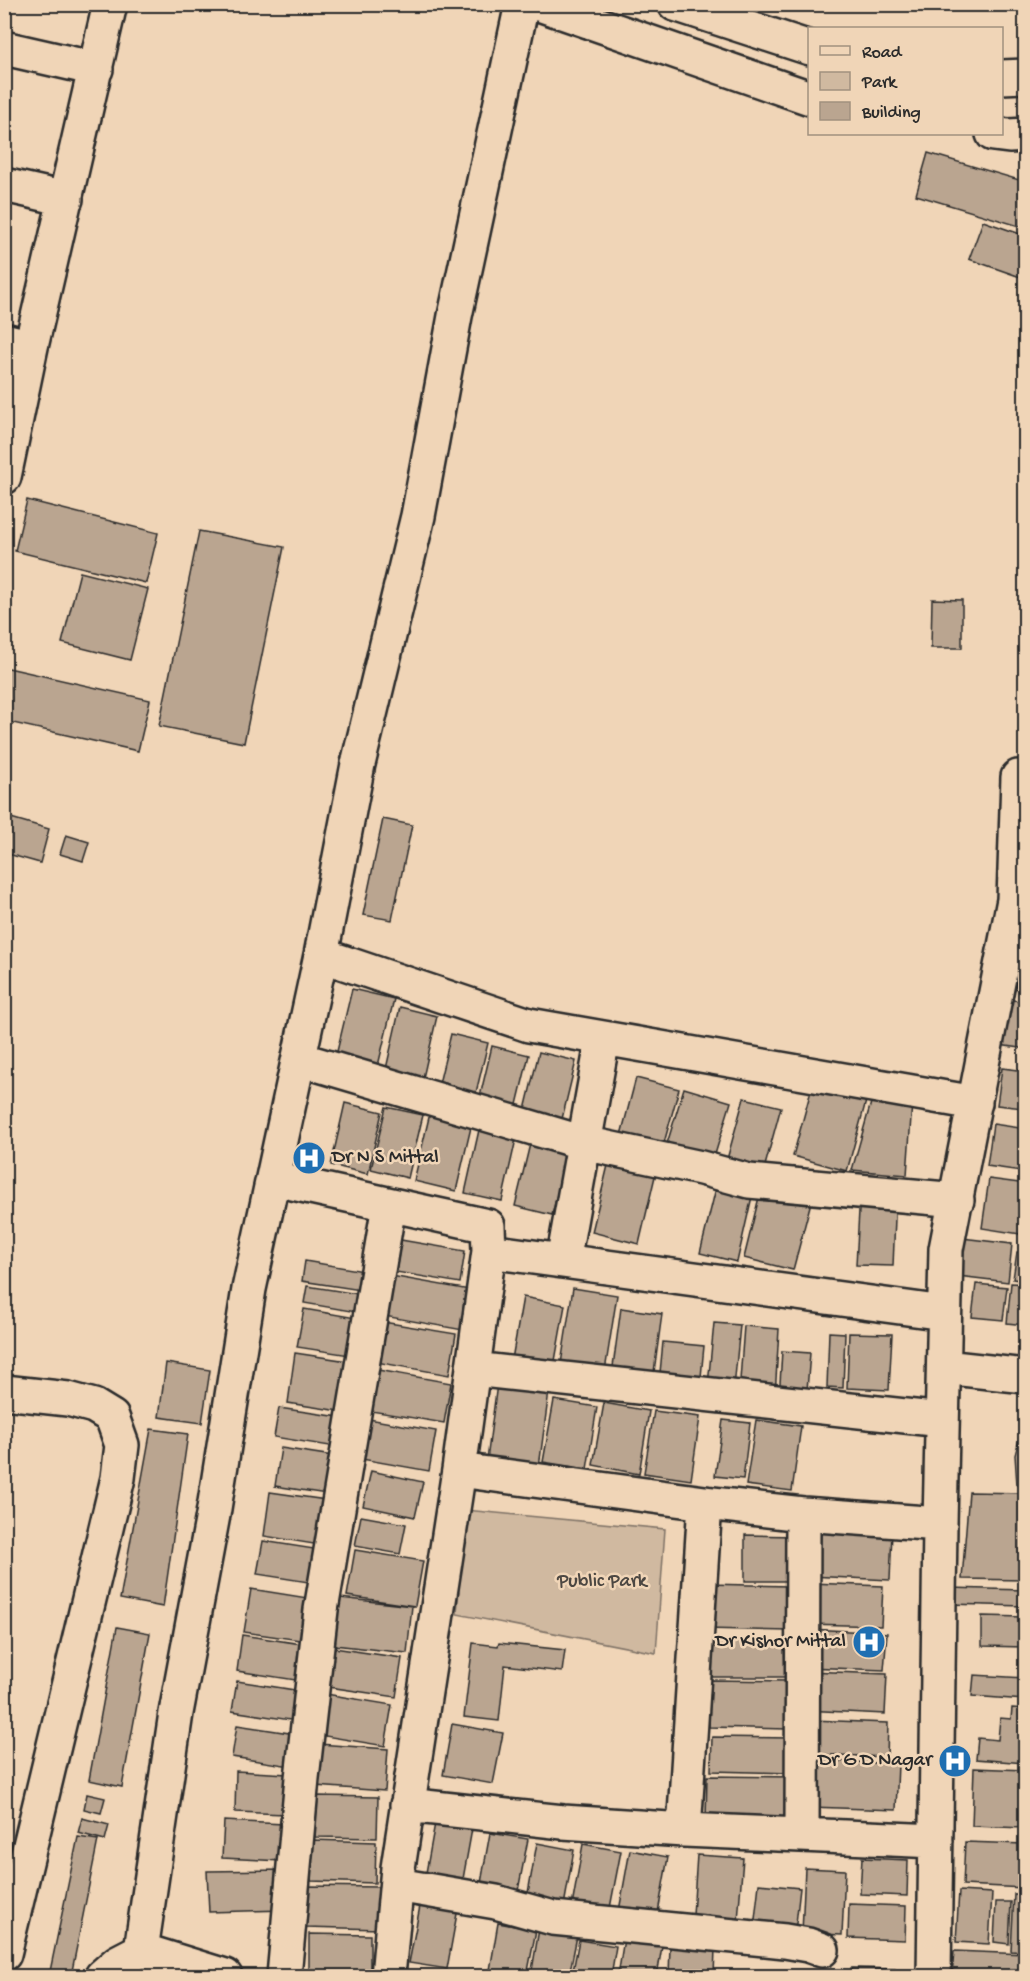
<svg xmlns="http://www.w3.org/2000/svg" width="1030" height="1981" viewBox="0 0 1030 1981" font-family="'Gochi Hand',sans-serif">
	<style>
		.green { fill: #d0b9a0; stroke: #7e7266; stroke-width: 1.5 }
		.building { fill: #baa590; stroke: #2b2b2b; stroke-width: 1.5 }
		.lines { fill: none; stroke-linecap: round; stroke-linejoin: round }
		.street-casing { stroke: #2b2b2b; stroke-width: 38 }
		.primary-casing { stroke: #2b2b2b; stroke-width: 38 }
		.street { stroke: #f0d5b7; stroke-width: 33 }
		.primary { stroke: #f0d5b7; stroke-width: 33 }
		.labels { text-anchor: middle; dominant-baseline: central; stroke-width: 5; stroke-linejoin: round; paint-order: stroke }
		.poi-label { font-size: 20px; fill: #2b2b2b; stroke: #f0d5b7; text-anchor: end }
		.park-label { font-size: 20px; fill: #4c4742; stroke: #f0d5b7 }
	</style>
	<rect width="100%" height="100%" fill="#f0d5b7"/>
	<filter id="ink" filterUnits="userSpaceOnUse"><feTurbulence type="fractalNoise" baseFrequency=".0167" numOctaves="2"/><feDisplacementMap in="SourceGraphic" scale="12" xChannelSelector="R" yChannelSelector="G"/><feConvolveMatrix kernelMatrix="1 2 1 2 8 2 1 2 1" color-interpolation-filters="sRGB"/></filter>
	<g filter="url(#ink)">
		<path class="green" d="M465,1510L665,1529L656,1653L457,1614Z"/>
		<path class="building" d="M928,153L1026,182V228L916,195Z
			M983,221L1026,236V279L969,259Z
			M27,500L158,533L146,583L15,551Z
			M199,531L284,547L244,743L159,726Z
			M80,572L148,589L130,660L62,643Z
			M932,599L962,600V648H931Z
			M4,667L150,700L138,751L4,721Z
			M4,816L49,829L40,863L4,853Z
			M383,819L412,825L392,920L363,915Z
			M66,835L89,842L83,861L60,854Z
			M1021,939L1026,940V990L1013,988Z
			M352,989L394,999L376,1074L334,1064Z
			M1006,999L1026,1002V1049L999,1045Z
			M400,1007L437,1016L423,1078L386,1069Z
			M451,1034L488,1043L473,1105L436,1096Z
			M492,1046L529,1055L514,1117L477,1109Z
			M539,1052L576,1061L561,1123L524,1114Z
			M1002,1068L1026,1071L1023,1108L997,1105Z
			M636,1078L679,1089L662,1150L620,1139Z
			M812,1087L866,1101L847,1171L793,1156Z
			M684,1088L731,1102L713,1161L666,1147Z
			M874,1092L912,1102L907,1175L852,1170Z
			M744,1098L781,1107L763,1173L726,1163Z
			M345,1103L382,1112L368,1174L331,1165Z
			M386,1107L423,1115L408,1178L371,1169Z
			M430,1113L472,1123L456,1191L414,1181Z
			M993,1124L1026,1129L1021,1171L987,1166Z
			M479,1130L516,1139L502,1201L465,1193Z
			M530,1144L567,1153L552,1215L515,1206Z
			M609,1161L656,1172L639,1244L592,1232Z
			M989,1179L1026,1184V1235L982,1228Z
			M717,1184L753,1192L737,1262L700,1253Z
			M761,1189L811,1202L793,1270L744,1258Z
			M860,1193L896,1194L893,1266L856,1265Z
			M962,1238L1012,1244L1008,1282L958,1276Z
			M401,1240L465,1251L460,1283L396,1272Z
			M1017,1252L1026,1253V1281L1013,1279Z
			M305,1261L364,1271L361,1290L302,1281Z
			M391,1276L470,1290L463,1330L384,1316Z
			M1011,1283L1026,1284V1325L1007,1323Z
			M976,1284L1007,1287L1003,1320L972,1317Z
			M307,1286L365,1295L362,1313L304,1303Z
			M573,1288L617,1295L604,1377L560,1370Z
			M523,1297L565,1305L553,1372L511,1365Z
			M621,1308L662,1314L653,1379L612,1374Z
			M304,1309L362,1319L356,1356L297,1347Z
			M383,1322L456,1334L449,1375L376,1362Z
			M714,1323L740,1325L734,1388L708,1385Z
			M744,1326L779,1329L775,1396L739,1394Z
			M829,1332L845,1333L843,1388L827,1387Z
			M849,1333L892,1334L889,1390L847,1388Z
			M663,1342L704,1346L700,1387L659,1383Z
			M782,1351L810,1353L806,1402L779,1400Z
			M295,1353L354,1362L346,1412L288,1403Z
			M166,1363L210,1370L202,1423L159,1417Z
			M378,1370L451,1383L444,1423L371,1411Z
			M497,1384L549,1391L539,1467L487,1460Z
			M554,1400L597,1407L587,1469L543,1462Z
			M604,1403L649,1411L639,1474L593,1465Z
			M279,1408L346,1418L342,1448L274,1437Z
			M654,1411L700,1417L691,1480L644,1473Z
			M1026,1413V1484L1017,1485L1015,1455Z
			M363,1418L436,1431L429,1471L356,1458Z
			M723,1420L750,1423L743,1479L715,1476Z
			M756,1420L801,1426L792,1491L746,1485Z
			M151,1429L188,1434L163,1607L120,1599Z
			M281,1448L339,1457L333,1495L275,1486Z
			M371,1471L423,1482L415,1517L363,1506Z
			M270,1492L333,1501L326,1546L264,1536Z
			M969,1492L1026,1493V1580L962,1579Z
			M361,1516L406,1524L400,1554L355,1546Z
			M812,1528L892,1532L890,1580L810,1576Z
			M745,1535L794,1536L793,1581H745Z
			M263,1541L327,1551L321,1584L257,1574Z
			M355,1550L423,1561L415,1606L347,1596Z
			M811,1583L883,1586L881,1626L809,1624Z
			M706,1584L789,1586V1631L705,1629Z
			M949,1588L1026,1590V1606L948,1604Z
			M251,1589L314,1599L307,1641L244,1632Z
			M340,1598L412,1606L407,1653L334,1645Z
			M982,1616L1026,1617V1647L982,1646Z
			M117,1627L150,1633L122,1787L89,1780Z
			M809,1629L887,1633L884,1670L806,1667Z
			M242,1635L308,1645L302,1681L237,1671Z
			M709,1641H784L785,1677H709Z
			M473,1643L498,1646L499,1643L565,1650L562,1672L505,1665L499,1721L464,1717Z
			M334,1648L402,1658L396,1697L329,1687Z
			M1026,1666V1700L972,1696L974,1675L1025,1678Z
			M806,1671L887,1674L885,1714L804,1710Z
			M710,1680L789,1681L788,1729L709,1727Z
			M237,1681L307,1692L303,1722L232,1711Z
			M326,1694L392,1705L385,1746L319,1735Z
			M1012,1708L1026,1709V1763L976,1759L978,1738L998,1740L1000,1718L1011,1719Z
			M811,1720L888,1723L887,1757L810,1754Z
			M452,1724L503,1733L493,1784L443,1775Z
			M237,1725L302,1735L297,1767L232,1757Z
			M712,1737L791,1738L790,1773L711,1771Z
			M318,1744L388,1749L385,1791L315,1786Z
			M812,1760L898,1764L896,1810L810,1807Z
			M974,1768L1026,1770V1828L972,1826Z
			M236,1771L288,1774L285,1814L235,1812Z
			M707,1776L795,1777L794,1820L706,1819Z
			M87,1794L105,1798L101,1813L84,1809Z
			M316,1796L378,1797L377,1838L315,1837Z
			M82,1818L109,1825L105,1840L78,1833Z
			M224,1821L284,1824L282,1861L222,1858Z
			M435,1823L472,1829L461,1890L424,1884Z
			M490,1833L528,1839L516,1901L479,1894Z
			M78,1837L98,1840L71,1976H49Z
			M312,1840L376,1842L375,1883L311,1881Z
			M965,1842L1026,1844V1888L963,1885Z
			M537,1843L574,1850L563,1911L526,1904Z
			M583,1844L621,1851L609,1913L572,1906Z
			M630,1850L668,1857L657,1918L619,1911Z
			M697,1855L743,1858L737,1933L692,1930Z
			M862,1858L908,1860L907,1896L860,1894Z
			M805,1868L845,1870L842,1935L802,1933Z
			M285,1870L286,1910L209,1912L207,1871Z
			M759,1884L800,1888L794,1941L753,1937Z
			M306,1886L380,1887V1929L306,1927Z
			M959,1891L992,1893L989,1944L956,1942Z
			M1014,1894H1026V1952L1011,1951Z
			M421,1901L458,1908L447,1969L409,1963Z
			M996,1902H1011L1009,1944L994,1942Z
			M849,1904L906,1906L905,1940L848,1938Z
			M498,1923L536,1930L527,1976H489Z
			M539,1929L577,1936L569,1976H531Z
			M309,1934L370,1935V1976H309Z
			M624,1939L662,1946L657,1976H618Z
			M579,1940L616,1946L611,1976H572Z
			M670,1946L715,1948L714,1976H669Z
			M954,1951L1026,1954V1976H952Z
			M851,1968L895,1969V1976H851Z
			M753,1974H776V1976H753Z"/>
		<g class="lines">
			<g class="street-casing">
				<path id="street" d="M4,48L96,69
					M4,185L66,199
					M4,340L31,347
					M4,477L31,347L110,4
					M321,955L529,1025L975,1103
					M299,1059L584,1143L701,1168L749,1181L957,1200
					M274,1179L488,1226L489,1251L459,1470L398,1868L388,1976
					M489,1251L944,1313
					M563,1261L603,1038
					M944,1367L1026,1376
					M473,1369L942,1420
					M4,1392L68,1399L94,1406L112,1417L122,1445L118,1478L4,1954
					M459,1470L705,1503L803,1514L940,1524
					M407,1805L563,1822L684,1830L936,1841
					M684,1830L705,1503
					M802,1834L803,1514
					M397,1885L496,1902L553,1918L785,1941L808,1945L822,1950
					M141,1950L176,1713L213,1515L249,1289L321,955L358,764L418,516L455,316L522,4
					M102,1976L118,1962L141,1950L225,1976
					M284,1976L302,1778L321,1610L389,1205
					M934,1976L940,1524L946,1249L1014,900L1018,777"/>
			</g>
			<g class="primary-casing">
				<path id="primary" d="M539,4L810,98
					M675,4L810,48
					M1002,77L1026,76
					M993,134L1009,136L1026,135"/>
			</g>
			<use href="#street" class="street"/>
			<use href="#primary" class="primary"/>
		</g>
	</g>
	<defs>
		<g id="hospital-disc" transform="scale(1.725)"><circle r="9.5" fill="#1f6fb2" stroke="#f0d5b7"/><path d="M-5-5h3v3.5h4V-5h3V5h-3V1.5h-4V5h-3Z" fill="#fff"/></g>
	</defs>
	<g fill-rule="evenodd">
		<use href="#hospital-disc" x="309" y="1158"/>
		<use href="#hospital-disc" x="869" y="1642"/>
		<use href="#hospital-disc" x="955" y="1761"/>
	</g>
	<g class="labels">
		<g class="poi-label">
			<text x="332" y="1158" text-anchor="start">Dr N S Mittal</text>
			<text x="846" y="1642">Dr Kishor Mittal</text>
			<text x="932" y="1761">Dr G D Nagar</text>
		</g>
		<g class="park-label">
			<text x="602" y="1582">Public Park</text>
		</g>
	</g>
	<rect width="1030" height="1981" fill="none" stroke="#f0d5b7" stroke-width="24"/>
	<rect x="12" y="12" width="1006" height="1957" fill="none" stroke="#2b2b2b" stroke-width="2" filter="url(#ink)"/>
	<rect x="808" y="27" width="195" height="108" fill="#f0d5b7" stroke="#a1917f" stroke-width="1.5"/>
	<rect x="820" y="46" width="30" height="9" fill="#f0d5b7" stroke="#a1917f" stroke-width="1.5"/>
	<text x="862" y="57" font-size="18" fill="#2b2b2b">Road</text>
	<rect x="820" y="72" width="30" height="18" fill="#d0b9a0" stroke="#a1917f" stroke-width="1.5"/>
	<text x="862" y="87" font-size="18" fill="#2b2b2b">Park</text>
	<rect x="820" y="102" width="30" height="18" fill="#baa590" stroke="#a1917f" stroke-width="1.5"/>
	<text x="862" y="117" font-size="18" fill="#2b2b2b">Building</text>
</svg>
